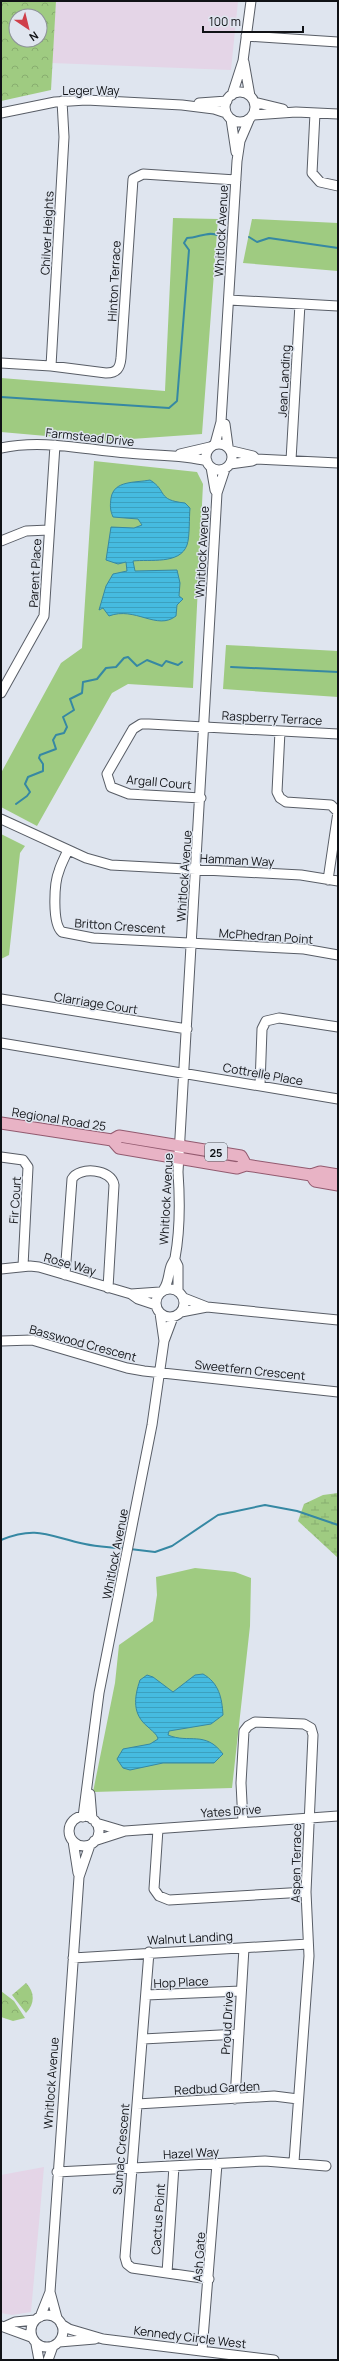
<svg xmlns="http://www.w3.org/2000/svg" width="339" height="2361" viewBox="0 0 339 2361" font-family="Manrope,sans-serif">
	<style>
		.education { fill: #e4d5e7 }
		.grass { fill: #9fcb81 }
		.wetland { fill: url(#wetland-marsh) }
		.park { fill: url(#park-crowns); fill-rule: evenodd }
		.water { fill: url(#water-rules); stroke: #3688a3 }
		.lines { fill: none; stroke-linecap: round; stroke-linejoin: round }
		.stream { stroke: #3688a3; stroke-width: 2 }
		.minor-casing { stroke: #585d66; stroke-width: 11 }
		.major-casing { stroke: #925a6f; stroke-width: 13 }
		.minor { stroke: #fff; stroke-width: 9 }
		.major { stroke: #e8b3c5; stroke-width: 11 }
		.labels { text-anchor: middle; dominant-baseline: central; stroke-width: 3; stroke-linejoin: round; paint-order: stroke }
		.shield { fill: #dfe5ef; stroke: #4e5157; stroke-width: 1 }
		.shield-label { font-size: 11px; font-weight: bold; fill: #101216 }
		.street-label { font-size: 12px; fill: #101216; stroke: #dfe5ef }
	</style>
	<defs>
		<pattern id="wetland-marsh" width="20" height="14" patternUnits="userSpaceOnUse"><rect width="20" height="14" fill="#9fcb81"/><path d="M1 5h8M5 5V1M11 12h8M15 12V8" fill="none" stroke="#88ad6f"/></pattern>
		<pattern id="park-crowns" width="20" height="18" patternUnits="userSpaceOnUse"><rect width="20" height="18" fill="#9fcb81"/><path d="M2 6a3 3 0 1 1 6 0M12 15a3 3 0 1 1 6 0" fill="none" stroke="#88ad6f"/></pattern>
		<pattern id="water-rules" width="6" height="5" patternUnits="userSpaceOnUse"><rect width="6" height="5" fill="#46bbe0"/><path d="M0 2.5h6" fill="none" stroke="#3ca0bf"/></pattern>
	</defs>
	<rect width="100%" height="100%" fill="#dfe5ef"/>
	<path class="education" d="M56,1H238L231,70L52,63Z
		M44,2167L31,2312L12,2315L1,2313V2175Z"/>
	<path class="grass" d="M173,218L218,219L202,434L103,441L1,432V378L165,391Z
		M252,219L338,223V271L243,263Z
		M94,461L197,472L203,484L193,688L128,684L112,693L37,826L1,807V773L61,663L82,648Z
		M226,645L338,651V697L223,689Z
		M1,834L25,846L20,853L9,955L1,959Z
		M195,1568L235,1572L251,1578L250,1626L232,1788L93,1792L115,1683L119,1645L153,1621L157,1595L156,1577Z"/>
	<path class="wetland" d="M338,1493V1558L298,1521L304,1504L323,1495Z"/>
	<path class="park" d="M1,1H56L51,90L1,101ZM16,16H40V40H16Z
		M26,1983C35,1992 35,2004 26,2013L12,1995Z
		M1,1991L14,2001L25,2018L13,2021L1,2017Z"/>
	<path class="water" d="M150,480C168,491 156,500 185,503L190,508C189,517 190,537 187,545C180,565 149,559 133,561L135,571L177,570L180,583L179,596L183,599L177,605L176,616C157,631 135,606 109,616L103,608L99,610L106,586L113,574L127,571L126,562L118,564L106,560L111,527L134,528L142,525L138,519L113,517C110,510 110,506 111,498C114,480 135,483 150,480Z
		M203,1674C219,1683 222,1698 223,1715L211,1724L169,1731L168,1735C189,1744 205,1730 223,1754L214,1763H163L130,1770L123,1768L117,1759L123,1749L150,1744L158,1739C157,1734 152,1731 148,1727C132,1714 134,1698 140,1680L147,1675L153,1677L173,1692L195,1675Z"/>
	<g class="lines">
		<path class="stream" d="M249,237L257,242L269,238L338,248
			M1,397L169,408L177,401L189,250L184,243L187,238C198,238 207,231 217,235
			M231,667L338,672
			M16,804L27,796L30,792L25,784L28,777L43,771V764L39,758L40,755L56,749L53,740L56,735L64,733L67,727L63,717L74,710L70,699L82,693L83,682L97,679L106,668L116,667L124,658L128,657L137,666L147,660L162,666L166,661L178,665L182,662
			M1,1540C38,1525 50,1537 85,1544C98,1547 112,1547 125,1549
			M130,1549L155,1552L172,1546L218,1515L265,1505L297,1511L338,1525"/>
		<g class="minor-casing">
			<path id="minor" d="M246,36L338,42
				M244,62L250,96
				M225 107a15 15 0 1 1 30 0a15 15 0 1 1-30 0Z
				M232,95L243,61L251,1
				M254,102L283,109
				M199,103L227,101
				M1,113L55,102L86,100L182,105L214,109L226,113
				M315,113L312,173L320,182L338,186
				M253,115L296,112L338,114
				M231,119L236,152
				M229,300L338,306
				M1,363L51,366L106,373C117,373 120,368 121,358L133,179L143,174L236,180
				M51,366L64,137L62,101
				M221,422L225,424L228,446
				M206 457a13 13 0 1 1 26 0a13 13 0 1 1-26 0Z
				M215,444L221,422L237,161L240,141L249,120
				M1,448C44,439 85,450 128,453C155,456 181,454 207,461
				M232,451L253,456L256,459L338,463
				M180,454L210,447
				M291,460L300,304
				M230,464L252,461L256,459
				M211,467L215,490L217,493
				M1,541L26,531L49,530
				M1,693L44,616L55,445
				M280,731L277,792L280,798L286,802L331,805L338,812L328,880
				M201,798L129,794L111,787L107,774L133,729L141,724H149L338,734
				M1,819L86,858L111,865L301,875L338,881
				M68,850C65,857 61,864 59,871C54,883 52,924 62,932L93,938L304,949L338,955
				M1,999L187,1029
				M1,1043L338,1099
				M260,1085L262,1029L266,1021L279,1018L338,1027
				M1,1157L23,1160L28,1167L23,1266
				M175,1260L178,1266V1290
				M1,1269L30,1266L39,1267L131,1294L138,1299L156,1305
				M65,1275L72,1179C79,1166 112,1169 114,1185L108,1288
				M156 1303a14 14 0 1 1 28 0a14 14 0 1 1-28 0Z
				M164,1289C169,1281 168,1275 171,1266C172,1263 174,1261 175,1258C180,1231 180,1200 178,1172L217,493L225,469
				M131,1294L160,1292
				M184,1298L207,1307
				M181,1312L207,1307L338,1320
				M1,1341L32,1340L127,1368L144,1371L338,1392
				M164,1341L173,1317
				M90,1794L92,1819
				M69 1831a15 15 0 1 1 30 0a15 15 0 1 1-30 0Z
				M83,1817L99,1693L152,1425L164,1341L160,1313
				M243,1822L241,1783L244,1731L248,1726L255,1722L304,1724L311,1728L313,1735L306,1892L309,1956L294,2162
				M96,1823L123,1831
				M158,1829L154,1889L159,1896L169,1900L306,1892
				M73,1841L78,1873
				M94,1841L125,1831L338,1816
				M149,1952L125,2257L127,2264L132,2268L209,2279
				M73,1958L308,1944
				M146,1995L241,1991
				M143,2039L239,2034
				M235,2099L244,1948
				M137,2104L274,2096L298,2099
				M57,2172L265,2161L326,2166
				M167,2273L174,2166
				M50,2292L57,2318
				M31 2331a16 16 0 1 1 32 0a16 16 0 1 1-32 0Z
				M40,2317L50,2292L79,1877L90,1845
				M61,2324L69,2329L103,2339L274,2360
				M1,2326L31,2337
				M6,2326L15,2322L35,2320
				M59,2342L95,2339
				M36,2344L39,2360
				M202,2351L217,2164
				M48,2360L53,2346"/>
		</g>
		<g class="major-casing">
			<path id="major" d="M1,1123L112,1140L119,1136L241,1156L246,1165
				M112,1140L119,1148L237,1168L246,1165L311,1175L320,1172L338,1175
				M311,1175L315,1181L338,1185"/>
		</g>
		<use href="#minor" class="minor"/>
		<use href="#major" class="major"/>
	</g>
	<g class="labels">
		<rect class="shield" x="205" y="1143" width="22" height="18" rx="3"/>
		<g class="shield-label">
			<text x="216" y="1152">25</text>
		</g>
		<g class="street-label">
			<text x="91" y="90">Leger Way</text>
			<text transform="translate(221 231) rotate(-87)">Whitlock Avenue</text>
			<text transform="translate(47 233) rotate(-87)">Chilver Heights</text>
			<text transform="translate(114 281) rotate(-87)">Hinton Terrace</text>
			<text transform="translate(284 381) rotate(-87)">Jean Landing</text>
			<text transform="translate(90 437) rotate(6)">Farmstead Drive</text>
			<text transform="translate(202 552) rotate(-87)">Whitlock Avenue</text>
			<text transform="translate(35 573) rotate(-87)">Parent Place</text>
			<text transform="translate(272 718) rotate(3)">Raspberry Terrace</text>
			<text transform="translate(159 782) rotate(5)">Argall Court</text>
			<text transform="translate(237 860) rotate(3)">Hamman Way</text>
			<text transform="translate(184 876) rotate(-86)">Whitlock Avenue</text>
			<text transform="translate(120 926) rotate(4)">Britton Crescent</text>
			<text transform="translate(266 936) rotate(4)">McPhedran Point</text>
			<text transform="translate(96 1003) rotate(9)">Clarriage Court</text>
			<text transform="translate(263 1074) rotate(10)">Cottrelle Place</text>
			<text transform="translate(59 1119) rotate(9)">Regional Road 25</text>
			<text transform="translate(166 1199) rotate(-87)">Whitlock Avenue</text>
			<text transform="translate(15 1200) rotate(-86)">Fir Court</text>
			<text transform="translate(70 1264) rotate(16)">Rose Way</text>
			<text transform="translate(83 1343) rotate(15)">Basswood Crescent</text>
			<text transform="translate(250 1370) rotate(6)">Sweetfern Crescent</text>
			<text transform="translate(115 1554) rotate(-79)">Whitlock Avenue</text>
			<text transform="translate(231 1811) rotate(-4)">Yates Drive</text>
			<text transform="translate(296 1863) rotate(-89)">Aspen Terrace</text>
			<text transform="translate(190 1938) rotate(-3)">Walnut Landing</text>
			<text transform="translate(181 1982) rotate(-3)">Hop Place</text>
			<text transform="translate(227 2023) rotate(-87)">Proud Drive</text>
			<text transform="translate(51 2083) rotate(-86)">Whitlock Avenue</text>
			<text transform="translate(217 2088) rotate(-3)">Redbud Garden</text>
			<text transform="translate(121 2149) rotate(-85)">Sumac Crescent</text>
			<text transform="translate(191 2153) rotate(-3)">Hazel Way</text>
			<text transform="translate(158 2219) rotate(-86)">Cactus Point</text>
			<text transform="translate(199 2257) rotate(-86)">Ash Gate</text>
			<text transform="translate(190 2337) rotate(7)">Kennedy Circle West</text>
		</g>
	</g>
	<rect width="339" height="2361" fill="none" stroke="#101216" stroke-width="4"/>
	<g transform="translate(28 28) rotate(145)"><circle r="19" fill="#dfe5ef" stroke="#8c9198"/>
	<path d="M0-3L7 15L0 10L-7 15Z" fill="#cf3f4a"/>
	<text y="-6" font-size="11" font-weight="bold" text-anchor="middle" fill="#101216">N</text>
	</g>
	<path d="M203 26v6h100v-6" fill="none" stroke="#101216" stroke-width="2"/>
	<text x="209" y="26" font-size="12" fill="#101216" stroke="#dfe5ef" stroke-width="3" paint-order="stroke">100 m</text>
</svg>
